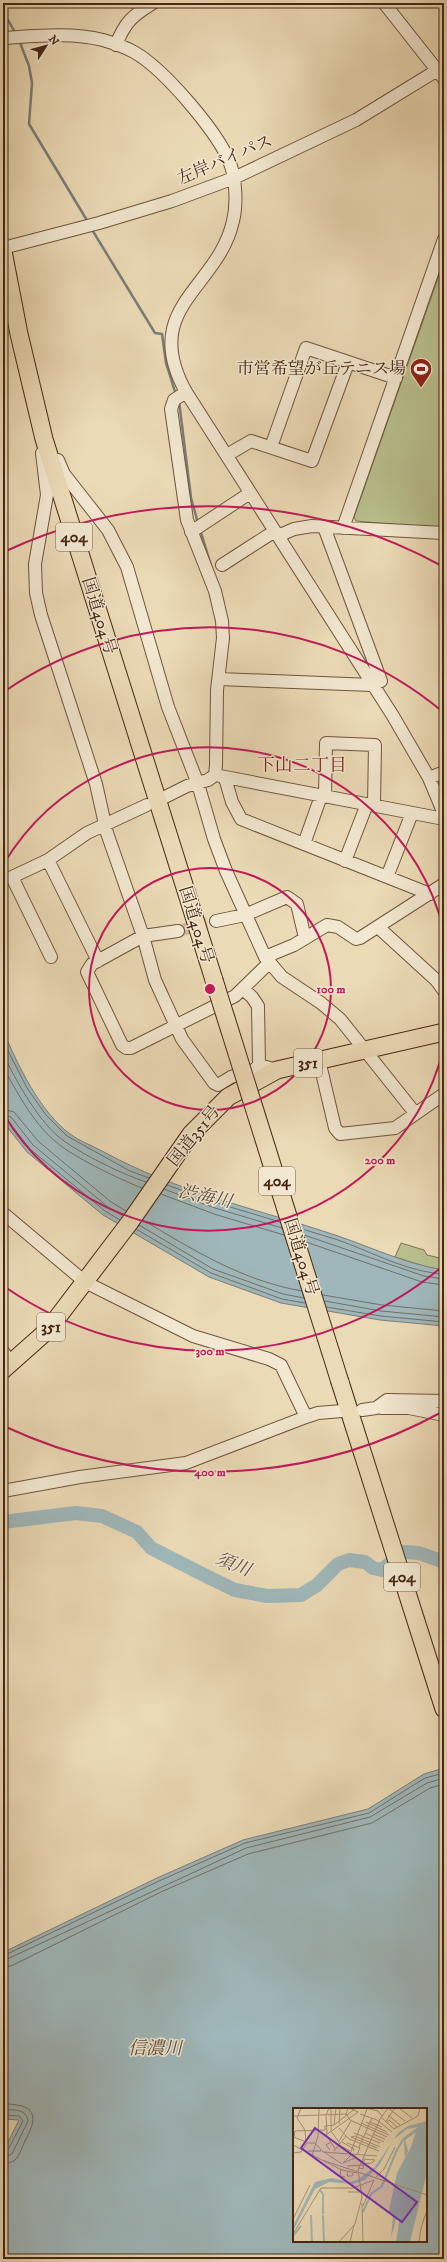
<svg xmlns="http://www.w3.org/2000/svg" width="447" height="2262" viewBox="0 0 447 2262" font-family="'IM FELL DW Pica','Noto Serif JP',serif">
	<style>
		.green { fill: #b8bf8d; stroke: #7f7350 }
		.water { fill: #9fb7ba; stroke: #7b7d78; fill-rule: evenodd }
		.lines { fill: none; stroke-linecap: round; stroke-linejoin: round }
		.shore { stroke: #726f67; stroke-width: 1 }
		.stream { stroke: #7b7d78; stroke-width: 2.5 }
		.river { stroke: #9fb7ba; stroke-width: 14 }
		.minor-tunnel { stroke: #cab696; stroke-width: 12; stroke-dasharray: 12 6; stroke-linecap: butt }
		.minor-casing { stroke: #6f543c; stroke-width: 14 }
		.highway-casing { stroke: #462714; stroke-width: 19 }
		.minor { stroke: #f2e7d0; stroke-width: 12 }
		.highway { stroke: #ebdab6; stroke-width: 17 }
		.highway-bridge-casing { stroke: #462714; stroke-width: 19; stroke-linecap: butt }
		.highway-bridge { stroke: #ebdab6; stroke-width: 17 }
		.ring { fill: none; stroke: #c2185b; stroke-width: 2 }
		.labels { text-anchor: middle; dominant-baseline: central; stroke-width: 3; stroke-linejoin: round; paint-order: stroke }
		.shield { fill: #f2e7d0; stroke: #7a614c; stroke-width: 1 }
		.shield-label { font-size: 16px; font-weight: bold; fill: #462714 }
		.street-label { font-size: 17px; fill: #462714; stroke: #f2e7d0 }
		.poi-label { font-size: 17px; fill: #462714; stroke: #f2e7d0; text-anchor: end }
		.neighbourhood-label { font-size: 18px; fill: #7a1f14; stroke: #f2e7d0 }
		.water-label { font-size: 18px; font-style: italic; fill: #5c4b3e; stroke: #f2e7d0 }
		.inset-river { fill: none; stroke: #9fb7ba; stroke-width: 2 }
		.inset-road { fill: none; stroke: #a99275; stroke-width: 1 }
		.view { fill: #7b2cbf; fill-opacity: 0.15; stroke: #7b2cbf; stroke-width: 2 }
		.inset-edge { fill: none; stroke: #462714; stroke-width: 2 }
		.centre { fill: #c2185b; stroke: #f2e7d0; stroke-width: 2 }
		.ring-label { font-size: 12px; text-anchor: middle; font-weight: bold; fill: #c2185b; stroke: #f2e7d0; stroke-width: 3; stroke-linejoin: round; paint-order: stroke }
	</style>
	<rect width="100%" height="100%" fill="#ebdab6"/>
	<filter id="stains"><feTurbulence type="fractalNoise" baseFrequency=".005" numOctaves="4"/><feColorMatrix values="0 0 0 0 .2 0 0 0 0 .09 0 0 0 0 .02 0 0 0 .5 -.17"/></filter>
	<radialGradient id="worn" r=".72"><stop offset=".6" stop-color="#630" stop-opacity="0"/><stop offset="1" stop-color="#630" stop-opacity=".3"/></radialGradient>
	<path class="green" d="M444,261V529L356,521L354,517Z
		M401,1243L424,1250L427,1255L444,1259V1270L427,1267L395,1257Z"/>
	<path class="water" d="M3,1030C17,1064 40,1112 70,1134C79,1141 91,1145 102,1151C176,1192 258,1209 338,1236C373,1248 406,1264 444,1270V1326L380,1320L281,1303L209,1277L103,1215L27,1152L3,1122Z
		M444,1768V2259H3V2152L19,2120L3,2119L4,1952L157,1878L243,1840L368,1809L424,1774ZM294,2109H426V2241H294Z"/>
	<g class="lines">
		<path class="shore" d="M3,1041L27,1088L46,1115L67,1136L130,1171L149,1178
			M3,1054C17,1082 38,1122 64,1141C85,1156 122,1174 146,1182
			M3,1067C18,1094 35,1127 61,1146C80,1160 119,1179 142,1188
			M3,1109L14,1112L38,1141L111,1202L126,1211
			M3,1115L11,1117L33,1145L108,1207L123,1216
			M3,1120L8,1121L30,1149L105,1211L120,1220
			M167,1185L217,1203L280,1222
			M164,1189L215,1208L282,1228
			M161,1194L214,1214L284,1235
			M143,1220C193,1250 243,1281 302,1291
			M139,1225L213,1269L283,1294L304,1298
			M136,1229L211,1273L282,1299L305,1303
			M302,1229C314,1233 326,1236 338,1240C372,1252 407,1272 444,1274
			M304,1235L424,1276L444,1279
			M306,1242L422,1282L444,1285
			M323,1295L382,1305L444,1311
			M325,1301L381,1311L444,1317
			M326,1307L381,1316L444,1322
			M3,1956L159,1881L245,1843L369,1813L425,1778L444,1773
			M3,1961L246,1848L370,1817L427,1783L444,1778
			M3,1967L11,1966L163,1891L248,1854L372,1823L430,1788L444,1784
			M3,2104C34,2104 40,2114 25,2141C22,2147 20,2155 15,2160C11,2163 7,2163 3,2164
			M3,2110C13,2110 26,2108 28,2121L12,2154L3,2158
			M3,2115L19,2116L23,2121L8,2150L3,2153"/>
		<path class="stream" d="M3,17L8,20L16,34
			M19,40L29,66L32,83L29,124L88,222
			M91,228L155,333L162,334L166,363L176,395
			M179,401L191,498L198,523
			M200,529L212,569"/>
		<path class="river" d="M3,1522L76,1513L102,1516L137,1532L151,1548L208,1577L235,1590L267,1596L301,1595L317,1585L338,1564L349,1560L365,1562L373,1568L382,1570L404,1552L419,1553L444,1562"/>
		<path class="minor-tunnel" d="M178,931L216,921"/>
		<g class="minor-casing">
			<path id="minor" d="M384,3L444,79
				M3,38C35,36 71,32 103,40C113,43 125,47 134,52C164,69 220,134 231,166C236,182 237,205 233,221C218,289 139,307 186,392L393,716L429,778L444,814
				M116,45C125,22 132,16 153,3
				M3,248L99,223L172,201L234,178L356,120L444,66
				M271,447L306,348L396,378
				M42,453L47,495L35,564L36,593L41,615L96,784L107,833L143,936L155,980L182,1039L214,1083L218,1085L231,1077L254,1070L259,1065L277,1070
				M227,455L251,441L312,461L348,363
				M58,460L64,474L108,530L127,567L168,707L198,784L214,839L226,871L265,957L282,977L321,1003L340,1019L415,1113
				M343,528L444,239
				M191,532L250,493
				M278,536L294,529L312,526L444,533
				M222,565L275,531
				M219,679L372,685L381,681L324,527
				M220,776L444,819
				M225,778L232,802L241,819L430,894
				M429,778L444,772
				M165,797L187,786L208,780L215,775L216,765L217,690L223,638L222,621L215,591L187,520L171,409L174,400L186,392
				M325,797L326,743L375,745L374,805
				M304,844L321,796
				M48,860L98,961
				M345,861L367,804
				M387,877L412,813
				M216,921L245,915L287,897L297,904L305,938
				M378,927L436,980L444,991
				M178,931L143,936L92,964L87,972L122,1045L126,1048H131L235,996L270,962
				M51,957L12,877L48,860L87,833L147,805
				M265,957L294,945L327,925L338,927L356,939L360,938L444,884
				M243,989L252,997L258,1006L259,1065
				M319,1060L335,1128L340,1134L395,1128L444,1094
				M3,1213L85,1282L193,1336L269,1359L281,1365L306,1417
				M3,1352L12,1363
				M381,1408H409L444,1415
				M362,1410L376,1408L387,1400L444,1401
				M3,1491L80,1477L186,1463L306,1417L318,1413L342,1411"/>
		</g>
		<g class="highway-casing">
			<path id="highway" d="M3,251L19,334L44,439L214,980
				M3,1370L48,1330L130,1222L191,1134L228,1097L277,1070L444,1032
				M340,1382L444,1709"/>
		</g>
		<use href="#minor" class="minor"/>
		<use href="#highway" class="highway"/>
		<g class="highway-bridge-casing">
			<path id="highway-bridge" d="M214,980L340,1382"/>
		</g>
		<use href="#highway-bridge" class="highway-bridge"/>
	</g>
	<g class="ring">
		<circle cx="210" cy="989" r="121"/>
		<path d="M444 1047A241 241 0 0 1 3 1113M3 865A241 241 0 0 1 444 931"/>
		<path d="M443 1266A362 362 0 0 1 5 1287M5 691A362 362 0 0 1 443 712"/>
		<path d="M440 1413A483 483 0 0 1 6 1427M6 551A483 483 0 0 1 440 565"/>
	</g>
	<defs>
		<g id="stadium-pin" transform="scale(1.15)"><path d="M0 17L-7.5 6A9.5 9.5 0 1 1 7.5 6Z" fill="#8f2418" stroke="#f2e7d0"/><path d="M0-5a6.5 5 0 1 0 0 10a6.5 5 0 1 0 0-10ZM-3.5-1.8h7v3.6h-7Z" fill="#fff"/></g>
	</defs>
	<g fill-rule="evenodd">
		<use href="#stadium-pin" x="421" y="369"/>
	</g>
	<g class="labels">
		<g class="shield">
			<rect x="56" y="523" width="36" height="28" rx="3"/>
			<rect x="294" y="1049" width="28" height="28" rx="3"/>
			<rect x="259" y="1167" width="36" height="28" rx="3"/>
			<rect x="37" y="1313" width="28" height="28" rx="3"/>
			<rect x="384" y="1563" width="36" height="28" rx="3"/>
		</g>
		<g class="shield-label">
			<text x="74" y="537">404</text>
			<text x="308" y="1063">351</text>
			<text x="277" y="1181">404</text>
			<text x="51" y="1327">351</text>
			<text x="402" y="1577">404</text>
		</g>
		<g class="street-label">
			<text transform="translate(225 160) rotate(-23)">左岸バイパス</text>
			<text transform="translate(99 616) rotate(73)">国道404号</text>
			<text transform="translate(196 925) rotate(73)">国道404号</text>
			<text transform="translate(194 1136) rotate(-51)">国道351号</text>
			<text transform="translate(301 1257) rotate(73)">国道404号</text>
		</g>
		<g class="poi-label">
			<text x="406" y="369">市営希望が丘テニス場</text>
		</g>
		<g class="neighbourhood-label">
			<text x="302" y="766">下山二丁目</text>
		</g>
		<g class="water-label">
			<text transform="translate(205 1197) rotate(12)">渋海川</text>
			<text transform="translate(233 1565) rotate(21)">須川</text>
			<text x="155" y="2049">信濃川</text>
		</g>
	</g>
	<g transform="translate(293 2108)">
		<rect width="134" height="134" fill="#ebdab6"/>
		<path d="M134,13V64L117,134H103L106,114L104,108L98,130L100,109L96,103L104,65L118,39L123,24L112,32L115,43L112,50L111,32L104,44L101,45L110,30L125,19L114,21L100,32L87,56L72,72L60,76L36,74L22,81L0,123V118L22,74L39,70L57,74L64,72L82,59L105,25L115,18Z" fill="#9fb7ba"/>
		<path class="inset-river" d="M15,43H28M27,82L30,86V106M70,104L78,86L89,78L103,44M18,107L19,134M30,107L31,134M0,128L8,118"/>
		<path class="inset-road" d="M8,0L4,10L12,22L13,34M38,0V23L47,36M55,0L53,6L57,12L94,29M73,0L85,3L89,8M95,0L112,13M106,0L119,10M67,6L84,12L99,24M95,7L107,17M0,8L53,6M88,9L101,21L125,8L127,0M93,13L102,0M73,14L94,24M77,14L89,19M94,14L96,12L104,19M68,15L96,27M46,16L47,0M41,17L43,0M46,20L56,31L86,43M61,25L87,35M72,25L91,34M34,26L33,7L36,0M80,26L92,31M62,28L58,29L84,40M62,28L87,39M46,33L58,13M13,34L1,29L2,23L32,22V18L41,17L63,0M49,34L61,41L60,43M54,35L67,40L64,47M0,37L29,52L134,87M46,37L57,43M66,39L79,10M37,42L33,37L38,34M43,42L33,27L65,4L56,0M41,43L53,28M31,44L49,56M0,45L8,44L14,35H22L30,44L84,48M57,46L74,1M19,48L25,28L26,0M70,51L82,52M31,53L49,62L64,65M50,55L62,50M50,55L59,46M71,56L79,55L82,52M54,58L71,57M66,60L70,61L71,52M48,61L47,68L52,69M55,64L54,68H59L60,65M83,69L91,61L102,39M55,84H69M69,95L70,134M70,98L81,72M0,111L17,77M0,126L28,80H60L81,72M46,134L62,116L69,89L65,62L87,11L95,0M57,134L61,117M126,134L128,120L134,102"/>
		<path class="view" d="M22,20L124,94L109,114L8,40Z"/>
		<rect width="134" height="134" class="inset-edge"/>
	</g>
	<circle cx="210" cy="989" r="6" class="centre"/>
	<g class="ring-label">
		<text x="331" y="993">100 m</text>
		<text x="380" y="1164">200 m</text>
		<text x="210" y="1355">300 m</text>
		<text x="210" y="1476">400 m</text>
	</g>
	<rect width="447" height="2262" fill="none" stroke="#ebdab6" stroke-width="16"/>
	<rect x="4" y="4" width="439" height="2254" fill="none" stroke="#462714" stroke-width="2"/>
	<rect x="8" y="8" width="431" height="2246" fill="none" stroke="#462714"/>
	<g transform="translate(46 46) rotate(54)" stroke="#f2e7d0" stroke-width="3" paint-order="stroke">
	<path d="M0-3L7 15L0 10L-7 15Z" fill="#462714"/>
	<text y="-6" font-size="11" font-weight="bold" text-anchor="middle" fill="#462714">N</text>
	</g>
	<rect width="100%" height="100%" filter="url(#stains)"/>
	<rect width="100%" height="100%" fill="url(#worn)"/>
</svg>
